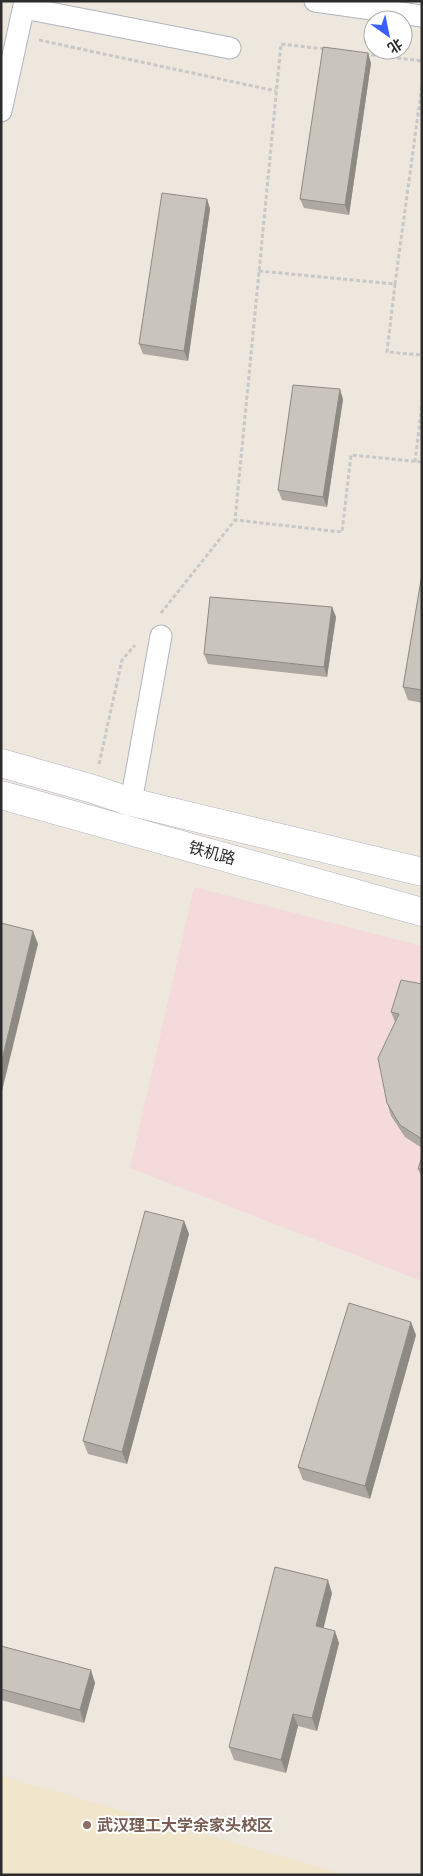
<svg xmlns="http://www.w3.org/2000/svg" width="423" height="1876" viewBox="0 0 423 1876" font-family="'Space Grotesk','Noto Sans SC',sans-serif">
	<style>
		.education { fill: #f1e5cc }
		.medical { fill: #f5dadc }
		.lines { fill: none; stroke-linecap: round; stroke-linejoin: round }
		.minor-casing { stroke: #b1b4c0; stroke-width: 23 }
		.secondary-casing { stroke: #b1b4c0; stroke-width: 29 }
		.path { stroke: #c8c8c8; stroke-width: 3; stroke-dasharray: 4 2.5; stroke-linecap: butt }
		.minor { stroke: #fff; stroke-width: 21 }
		.secondary { stroke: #fff; stroke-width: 28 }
		.wall { fill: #ada9a2 }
		.shaded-wall { fill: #8d8a84 }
		.building { fill: #c9c5bc; stroke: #8d8a84 }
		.education-dot { fill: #8d6e63; stroke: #fff; stroke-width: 2 }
		.labels { text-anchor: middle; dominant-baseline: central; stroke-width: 4; stroke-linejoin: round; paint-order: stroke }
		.street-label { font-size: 16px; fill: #2c2c2c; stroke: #fff }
		.education-label { font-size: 16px; font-weight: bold; fill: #785e54; stroke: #fff; text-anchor: start }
	</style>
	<rect width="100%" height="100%" fill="#eee7dd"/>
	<path class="education" d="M1,1776L346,1875H1Z"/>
	<path class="medical" d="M194,887L422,946V1281L130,1168Z"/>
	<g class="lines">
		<g class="minor-casing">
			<path id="minor" d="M315,1L422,16
				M24,8L230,48
				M1,111L25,1
				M131,802L161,636"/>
		</g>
		<g class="secondary-casing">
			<path id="secondary" d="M1,763L93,789L131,802L422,872
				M1,795L422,912"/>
		</g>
		<path class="path" d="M39,40L276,91
			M324,49L281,44L235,520L342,532L351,455L422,462
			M365,54L422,61
			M259,271L395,284L387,352L422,355
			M395,284L422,85
			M415,462L422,404
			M161,613L235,520
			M99,764L122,660L135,645"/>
		<use href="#minor" class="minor"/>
		<use href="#secondary" class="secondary"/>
	</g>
	<path class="wall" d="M371,63L349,215L304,208L300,199Z
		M207,199L210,209L188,361L143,354L139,344Z
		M343,399L327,507L282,500L278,490Z
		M422,574V703L408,700L403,687Z
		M332,607L336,617L327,677L208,664L204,654Z
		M422,984V1148L405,1137L391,1116L387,1103L395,1022L391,1012Z
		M422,1157V1178L418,1169Z
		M184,1221L189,1234L127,1464L88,1454L83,1441Z
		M416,1335L370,1499L303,1480L298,1467Z
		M332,1593L323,1628L339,1643L317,1731L298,1726L286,1773L234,1760L229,1747Z
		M1,1646L95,1683L84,1723L1,1700Z"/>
	<path class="shaded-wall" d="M368,53L371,63L349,215L345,205Z
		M207,199L210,209L188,361L184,351Z
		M340,389L343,399L327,507L323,497Z
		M332,607L336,617L327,677L324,667Z
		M33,931L38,944L1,1095V1064Z
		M184,1221L189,1234L127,1464L122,1452Z
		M411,1322L416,1335L370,1499L365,1486Z
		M328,1580L332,1593L321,1639L316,1626Z
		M335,1631L339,1643L317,1731L312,1718Z
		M91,1670L95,1683L84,1723L80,1710Z
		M293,1714L298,1726L286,1773L281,1760Z"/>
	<path class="building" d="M323,47L368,53L345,205L300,199Z
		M162,193L207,199L184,351L139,344Z
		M293,385L340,389L323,497L278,490Z
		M422,574V690L403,687Z
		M210,597L332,607L324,667L204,654Z
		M1,923L33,931L1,1064Z
		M401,980L422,984V1139L400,1125L387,1103L378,1058L399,1014L391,1012Z
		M422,1157V1169H418Z
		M145,1211L184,1221L122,1452L83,1441Z
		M349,1303L411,1322L365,1486L298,1467Z
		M275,1567L328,1580L316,1626L335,1631L312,1718L293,1714L281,1760L229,1747Z
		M1,1646L91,1670L80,1710L1,1689Z"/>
	<circle class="education-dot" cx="87" cy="1825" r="5"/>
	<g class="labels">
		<g class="street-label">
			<text transform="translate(212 853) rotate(15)">铁机路</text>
		</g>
		<g class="education-label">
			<text x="97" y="1825">武汉理工大学余家头校区</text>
		</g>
	</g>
	<rect width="423" height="1876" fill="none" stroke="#2c2c2c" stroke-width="5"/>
	<g transform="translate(388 35) rotate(147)"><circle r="24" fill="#ffffff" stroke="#ababab"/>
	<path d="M0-4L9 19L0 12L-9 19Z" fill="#3a5eff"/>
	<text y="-8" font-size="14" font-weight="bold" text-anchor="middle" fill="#2c2c2c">北</text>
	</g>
</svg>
